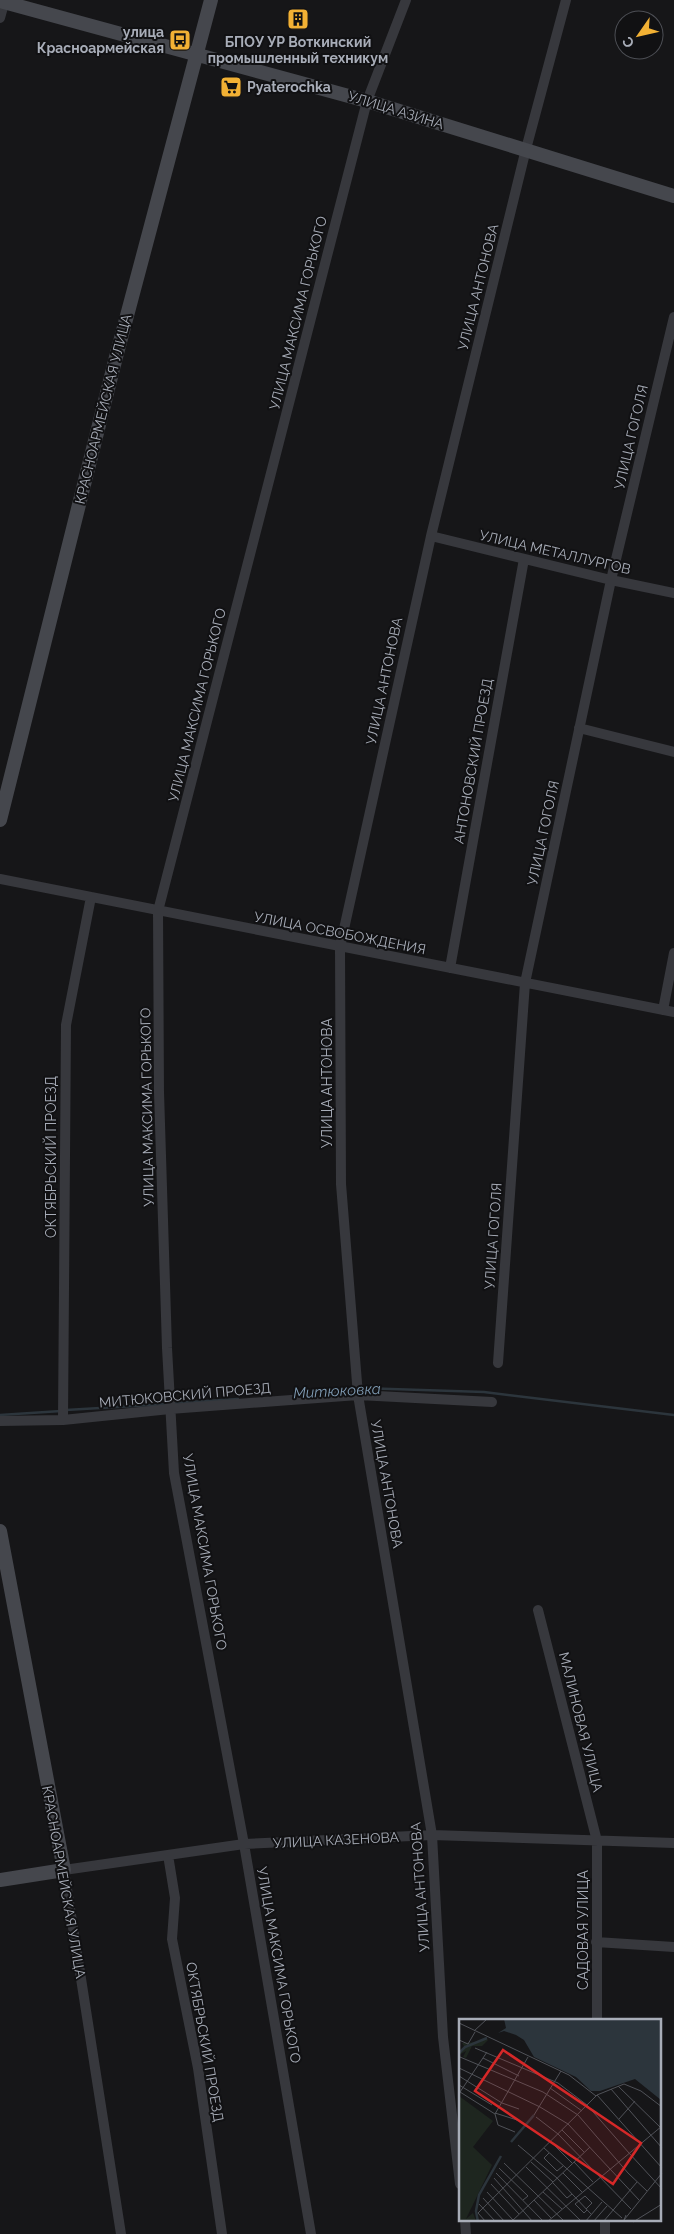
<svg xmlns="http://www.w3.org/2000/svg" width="674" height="2234" viewBox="0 0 674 2234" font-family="Raleway,sans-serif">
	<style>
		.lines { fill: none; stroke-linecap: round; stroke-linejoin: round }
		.stream { stroke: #2c353c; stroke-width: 2.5 }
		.street { stroke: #37383d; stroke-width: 10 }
		.secondary { stroke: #45474d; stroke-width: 14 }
		.labels { text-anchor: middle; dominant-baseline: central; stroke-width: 4; stroke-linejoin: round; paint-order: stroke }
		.poi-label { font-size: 14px; font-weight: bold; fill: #a8adb8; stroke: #111113; text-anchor: end }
		.street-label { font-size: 14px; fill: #a8adb8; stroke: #111113 }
		.water-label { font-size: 15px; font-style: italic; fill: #7f9bb3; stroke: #111113 }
		.inset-river { fill: none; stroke: #2c353c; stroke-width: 2.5 }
		.inset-road { fill: none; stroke: #505258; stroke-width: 1 }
		.view { fill: #d62828; fill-opacity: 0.15; stroke: #d62828; stroke-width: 2.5 }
		.inset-edge { fill: none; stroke: #a8adb8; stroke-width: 2.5 }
	</style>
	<rect width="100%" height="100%" fill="#161618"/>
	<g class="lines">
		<path class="stream" d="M360,1388L484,1392L674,1415
			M303,1394L355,1389
			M174,1403L238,1399
			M66,1410L168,1404
			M0,1415L61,1411"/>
		<path class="street" d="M0,18L5,0
			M431,536L611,580L674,593
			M579,728L674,752
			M0,879L674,1012
			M450,968L524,559
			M663,1010L674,953
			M498,1363L525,983L611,580L674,317
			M63,1420L66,1025L91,897
			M0,1421L63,1420L170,1409L358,1395L492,1402
			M538,1610L597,1841V2020
			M168,1855L175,1898L172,1939L198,2068L222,2234
			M596,1942L674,1947
			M460,2184L443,2037L432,1835L358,1395L341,1184L340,947L431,536L526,149L566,0
			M465,2220L466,2234
			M605,2220V2234
			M121,2234L64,1870L244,1844L432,1835L674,1843
			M311,2234L244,1844L174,1473L167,1348L159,1092L158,911L367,101L406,0"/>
		<path class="secondary" d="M0,1L367,101L674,196
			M0,820L116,357L211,0
			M0,1531L64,1870L0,1880"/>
	</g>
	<defs>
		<g id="building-square" transform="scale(1.125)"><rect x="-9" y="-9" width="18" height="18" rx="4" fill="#f2b134" stroke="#111113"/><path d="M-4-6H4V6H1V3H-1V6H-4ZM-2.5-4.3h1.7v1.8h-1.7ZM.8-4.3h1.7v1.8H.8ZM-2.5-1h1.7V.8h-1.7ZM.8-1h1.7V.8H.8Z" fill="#111"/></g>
		<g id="bus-square" transform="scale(1.125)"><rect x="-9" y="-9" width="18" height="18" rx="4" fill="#f2b134" stroke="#111113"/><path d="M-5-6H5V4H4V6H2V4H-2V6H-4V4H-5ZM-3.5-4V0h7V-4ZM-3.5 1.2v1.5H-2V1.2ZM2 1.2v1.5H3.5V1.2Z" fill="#111"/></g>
		<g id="supermarket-square" transform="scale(1.125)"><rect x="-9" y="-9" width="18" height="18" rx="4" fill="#f2b134" stroke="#111113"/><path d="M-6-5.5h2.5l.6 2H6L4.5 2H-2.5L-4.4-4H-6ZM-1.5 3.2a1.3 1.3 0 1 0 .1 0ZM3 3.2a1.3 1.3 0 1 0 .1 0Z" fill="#111"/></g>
	</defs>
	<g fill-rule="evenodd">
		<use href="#building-square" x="298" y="19"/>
		<use href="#bus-square" x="180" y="40"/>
		<use href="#supermarket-square" x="231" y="87"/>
	</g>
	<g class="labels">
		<g class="poi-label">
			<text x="164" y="32">улица<tspan x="164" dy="16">Красноармейская</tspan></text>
			<text x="298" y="42" text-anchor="middle">БПОУ УР Воткинский<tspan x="298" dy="16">промышленный техникум</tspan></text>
			<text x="247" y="87" text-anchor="start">Pyaterochka</text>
		</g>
		<g class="street-label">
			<text transform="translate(396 110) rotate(17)">УЛИЦА АЗИНА</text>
			<text transform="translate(478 287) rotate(-76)">УЛИЦА АНТОНОВА</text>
			<text transform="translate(298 313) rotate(-76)">УЛИЦА МАКСИМА ГОРЬКОГО</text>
			<text transform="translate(103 409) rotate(-76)">КРАСНОАРМЕЙСКАЯ УЛИЦА</text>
			<text transform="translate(631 437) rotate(-77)">УЛИЦА ГОГОЛЯ</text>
			<text transform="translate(555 552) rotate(13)">УЛИЦА МЕТАЛЛУРГОВ</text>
			<text transform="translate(384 681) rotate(-78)">УЛИЦА АНТОНОВА</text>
			<text transform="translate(197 705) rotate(-76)">УЛИЦА МАКСИМА ГОРЬКОГО</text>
			<text transform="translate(473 761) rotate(-80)">АНТОНОВСКИЙ ПРОЕЗД</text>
			<text transform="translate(543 833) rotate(-78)">УЛИЦА ГОГОЛЯ</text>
			<text transform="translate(340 933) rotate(11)">УЛИЦА ОСВОБОЖДЕНИЯ</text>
			<text transform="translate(327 1083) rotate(-90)">УЛИЦА АНТОНОВА</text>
			<text transform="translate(147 1107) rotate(-91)">УЛИЦА МАКСИМА ГОРЬКОГО</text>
			<text transform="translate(51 1157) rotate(-90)">ОКТЯБРЬСКИЙ ПРОЕЗД</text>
			<text transform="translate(493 1236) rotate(-86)">УЛИЦА ГОГОЛЯ</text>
			<text transform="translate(185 1395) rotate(-5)">МИТЮКОВСКИЙ ПРОЕЗД</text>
			<text transform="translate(387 1484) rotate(80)">УЛИЦА АНТОНОВА</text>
			<text transform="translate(205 1552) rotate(80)">УЛИЦА МАКСИМА ГОРЬКОГО</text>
			<text transform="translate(581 1722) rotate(76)">МАЛИНОВАЯ УЛИЦА</text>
			<text transform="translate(336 1840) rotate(-3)">УЛИЦА КАЗЕНОВА</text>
			<text transform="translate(64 1882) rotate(80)">КРАСНОАРМЕЙСКАЯ УЛИЦА</text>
			<text transform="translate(420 1887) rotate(-94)">УЛИЦА АНТОНОВА</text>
			<text transform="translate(583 1930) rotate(-90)">САДОВАЯ УЛИЦА</text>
			<text transform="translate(279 1965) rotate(80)">УЛИЦА МАКСИМА ГОРЬКОГО</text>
			<text transform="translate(205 2042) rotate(80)">ОКТЯБРЬСКИЙ ПРОЕЗД</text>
		</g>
		<g class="water-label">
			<text transform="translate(337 1391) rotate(-3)">Митюковка</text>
		</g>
	</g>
	<g transform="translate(459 2019)">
		<rect width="202" height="202" fill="#161618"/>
		<path d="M25,19L29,21L23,27H13L7,39L4,38L7,32L0,36L5,27L3,24L21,23ZM0,77L34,102L14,128L33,146L7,200L14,194L17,202H0Z" fill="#1e261f"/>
		<path d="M45,0H202V81L176,60L141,72H132L117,58L75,38L65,21L57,16L45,12L39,14L47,9Z" fill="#2c353c"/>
		<path class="inset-river" d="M0,34L6,28L28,19M52,123L75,96M19,203L17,192L20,176L42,137"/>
		<path class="inset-road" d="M0,4L110,56L137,77M15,12L28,0M0,21L9,25L16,13M16,29L99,64L128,86L170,134M28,33L1,73L36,95M1,38L84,73L119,96L169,154L188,172M24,39L60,57M0,49L81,88L109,105L180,181M0,57L43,84L60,90M0,66L33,86M159,67L201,108M91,69L123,92M152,70L203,129M138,76L203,149M36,94L58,101M36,95L69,38M36,95L39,106L56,113M75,96L102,52M77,98L99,115L172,190M160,100L176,82M103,111L125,133M92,123L113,144M59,126L98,159L132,195M85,129L128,168M90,134L85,139L98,152L104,147M170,134L203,170M72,143L94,163M115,143L134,163M45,144L106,203M67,148L123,203M40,149L69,177L64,181M37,154L85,203M104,154L123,173M35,159L74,203M94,164L108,179L113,175M32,165L60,195M128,168L163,199M28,173L54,201M84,173L103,190M24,179L46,203M75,181L92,199M20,185L37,203M127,190L133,184L126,177L116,185L125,194L128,191M167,196L165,201L203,154M27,203L19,194L138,76L165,65L182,72L203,88M52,203L131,128M88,203L203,107M126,203L143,183M134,203L148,187M144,203L178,163M174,203L203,185"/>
		<path class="view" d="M44,31L182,124L154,165L16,72Z"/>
		<rect width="202" height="202" class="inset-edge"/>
	</g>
	<g transform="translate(639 35) rotate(236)"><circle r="24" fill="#111113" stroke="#4d4f55"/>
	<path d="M0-4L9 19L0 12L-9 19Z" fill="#f2b134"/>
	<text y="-8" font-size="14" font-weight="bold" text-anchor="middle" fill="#a8adb8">С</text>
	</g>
</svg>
